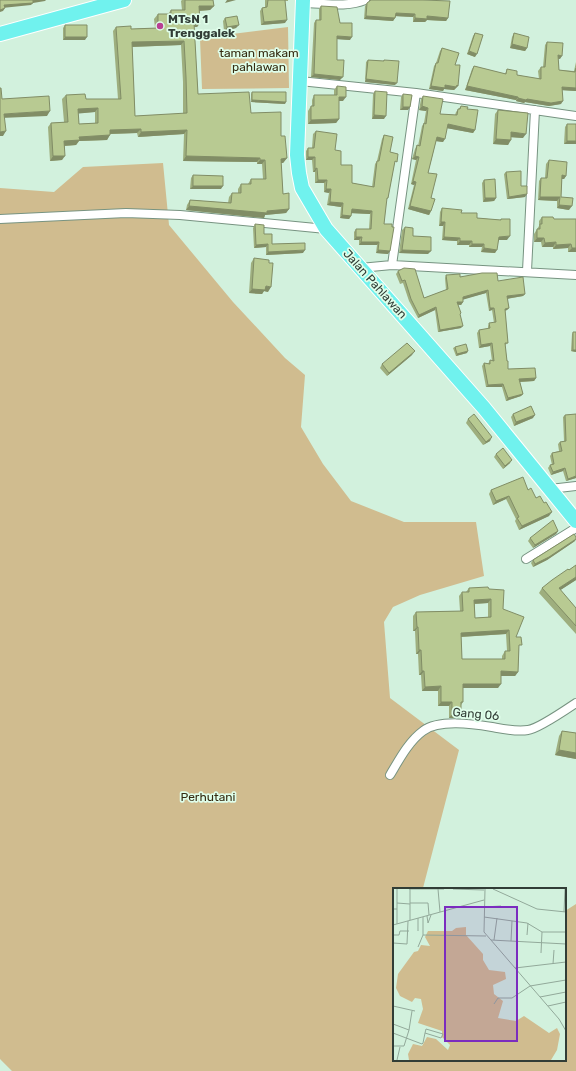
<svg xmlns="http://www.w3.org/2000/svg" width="576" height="1071" viewBox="0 0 576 1071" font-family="Rubik,sans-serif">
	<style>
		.green { fill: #d0bc8f }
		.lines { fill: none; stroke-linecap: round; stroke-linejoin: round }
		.minor-casing { stroke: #779381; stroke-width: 10 }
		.trunk-casing { stroke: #fff; stroke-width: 16 }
		.minor { stroke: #fff; stroke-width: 8 }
		.trunk { stroke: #70f2ee; stroke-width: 14 }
		.wall { fill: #9eae7e; fill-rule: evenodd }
		.shaded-wall { fill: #818d66 }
		.building { fill: #b8ca92; stroke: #818d66; fill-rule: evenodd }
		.poi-dot { fill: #b94093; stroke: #dffeea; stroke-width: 1.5 }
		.labels { text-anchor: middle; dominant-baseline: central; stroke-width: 3.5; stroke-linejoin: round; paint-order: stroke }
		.poi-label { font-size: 12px; font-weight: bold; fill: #313d36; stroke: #dffeea; text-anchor: start }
		.park-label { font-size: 12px; fill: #342a10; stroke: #dffeea }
		.street-label { font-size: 12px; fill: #313d36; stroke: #dffeea }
		.inset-road { fill: none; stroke: #92a99a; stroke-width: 1 }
		.view { fill: #7b2cbf; fill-opacity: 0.15; stroke: #7b2cbf; stroke-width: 2 }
		.inset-edge { fill: none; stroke: #313d36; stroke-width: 2 }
	</style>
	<rect width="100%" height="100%" fill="#d2f1dd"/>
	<path class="green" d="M288,27L289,88L202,89L200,38Z
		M163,163L169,225L233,302L285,358L305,375L301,427L323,464L351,501L404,522H476L484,576L420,595L393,607L384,622L390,698L459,750L423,888L426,889H394V1060H565V911L576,904V1071H12L0,1059V188L54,192L83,167Z"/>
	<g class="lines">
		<g class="minor-casing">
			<path id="minor" d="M303,3C322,3 347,8 365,0
				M300,81L416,93L576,116
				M0,219L126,213L180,215L326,229
				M392,265L416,93
				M360,268L392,265L576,275
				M527,271L535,110
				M550,489L576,486
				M526,559L576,528
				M390,775C399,760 409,741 423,731C439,719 473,724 492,727C503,729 516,732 528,730C538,729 567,709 576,703"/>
		</g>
		<g class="trunk-casing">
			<path id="trunk" d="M303,0L297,155L299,173L302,188L326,229L484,408L576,521
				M0,34L124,0"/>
		</g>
		<use href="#minor" class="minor"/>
		<use href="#trunk" class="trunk"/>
	</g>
	<path class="wall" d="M182,0H213L214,6L210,10L199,11L200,23L197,27H194L198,94L251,113L281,136L287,158L283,163H281L283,194L289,209L286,213L265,215L264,218L186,210L187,205L190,200L228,203L229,197L232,193H238V189L241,184H248L251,179H263L262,164H257V162L183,161L184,134L138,137L137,133L110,134L107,140L79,141L76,145L65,146L62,160L50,161L48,127L51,123L64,122L62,99L66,95L86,99H118L113,31L116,27L131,29L155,28L154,19L158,14H168L171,10H182L181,1ZM181,45L183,82V114L135,116L132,47ZM95,112V123L79,124L78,113Z
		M265,0H288V1H285V23L261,25L260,11L262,8L265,7Z
		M367,3L448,18L446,21L427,20L425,22H413V17L396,16L395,18L393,21L364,19L365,6Z
		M321,6L340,23L350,40L337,39V60L340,80L311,77L314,23L316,20H319V9Z
		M225,18L236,28L224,31L223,21Z
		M65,25L85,40H63V28Z
		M475,33V57L467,54L473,36Z
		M514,33L527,48L525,51L510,48L512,37Z
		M547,42L560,59H558L559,70L574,71L576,62V91L562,90L561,104L549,106L525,102L524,103L516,101V100L465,90L472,69L474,66L505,74L507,69L517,75L539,79L538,71L541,67H543L545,45Z
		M442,48L455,65L458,86L454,90L444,89L443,91L429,89L434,66L436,63L440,51Z
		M368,60L383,61L384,60L395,85L365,82L366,62Z
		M337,86L343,101H339V119L336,123L308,124V111L311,106H312V100L314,95H334V90Z
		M375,91L384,119H372L373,94Z
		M252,92L285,104L251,102V94Z
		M403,94L408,110H400L401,97Z
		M423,96L440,114L455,115L456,112L461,106L467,109L475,130L473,133L447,128L443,142L436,141L428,173L431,198V211L429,215L408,209L414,185L411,184L416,160L412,159L415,149L417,145L418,146L422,126L424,123L426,111L419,110L421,99Z
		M498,110L523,138L511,137L508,145L493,144L495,114Z
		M567,124L576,144H564L565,127Z
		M316,131L335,150L341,165L352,183L372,187L375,164L377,161L382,139L384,135L394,165L388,198L386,200L384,224L388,254L376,253L377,245H359V240H354V232L356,229H369L370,214L351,213V216L349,219L340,218L341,207L327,205L329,193L324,192V183H315V172H313L312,160H306V151L308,148H312L313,134Z
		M549,160L566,176L564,179H562L561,197L569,210L557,208V201L538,200L539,181L541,178H545L546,164Z
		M506,172L521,186L525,197L507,199L504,174Z
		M193,175L221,189H190L191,178Z
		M484,180L496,198L494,201L483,202L482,183Z
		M442,208L461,213L477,218L500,220L501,219L507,240H498L495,253L481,252L482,247H469V245H457V241L442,240L443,226H439L440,212Z
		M542,217L554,219H576V252H568V248L553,249V247H542L541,242H534V234L539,226V221Z
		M255,224L264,234L272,244L303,253L266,255V247L254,248L253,228Z
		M405,227L413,236L428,254L399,253L402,230Z
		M254,258L268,292L264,291L262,294L249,293L251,263Z
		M398,271L424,298L446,290L445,278L446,275L498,281L525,294L523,296L507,299L509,308L507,310L505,311L508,343L505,345L508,369L536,378L534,381L520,382L523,394L521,396L506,401L502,387H486L482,366L484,363L488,364L490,360L492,361L490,346L479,348L477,333L479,330L488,329V326L489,323H494L492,310L489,311L486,293L463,299V302L461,305H458L460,315L461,328L438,332L435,310L418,318L409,301L403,283L400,284L396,274Z
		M573,332H576V352L571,351L572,334Z
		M455,347L467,353L456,356L453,348Z
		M412,355L387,376L380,368L382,364Z
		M513,414L533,418L514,426L511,417Z
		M576,414V478L566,481L563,471L551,475L548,468L550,465H552L550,456L552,453L559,451L558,444L560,442L564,441L563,417L565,415Z
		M468,419L490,441L483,445L466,423Z
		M496,454L510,463L503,469L494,457Z
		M491,490H528L536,498L549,516L519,530L515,521L516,519L506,499L493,505L489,494Z
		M558,531L556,534L533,548L528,541L530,538Z
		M575,541L547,560L533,567L531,563L533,560Z
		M576,565V580L560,590L576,608V634L539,593L542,588Z
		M469,588L489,589L503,609L516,637L519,648L518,672L515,676H501L498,688H463V702L461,705V714L458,718H449V706H438V691H422L421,675H419L418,654H416L415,631H413V616L416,612L460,611L459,596L462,592H466ZM488,603V617L475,618V604ZM506,634L507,651H505L502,656V659H462L461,637Z
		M562,731L576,733V759L555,755L559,736Z"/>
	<path class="shaded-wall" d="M35,0H46L45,1L33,3L31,5L2,8L4,5Z
		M227,0H236L225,3Z
		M199,6H214L210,10L196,11Z
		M5,8L3,11L0,12V10Z
		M396,13L415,14L413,17L393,16Z
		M366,16L395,18L393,21L364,19Z
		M427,16L448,18L446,21L427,20L425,22H413L415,18Z
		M287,20L285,23L261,25L264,22Z
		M194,23H200L197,27H191Z
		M239,25L236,28L224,31L227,27Z
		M337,36L352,37L350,40L335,39Z
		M65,37H87L85,40H63Z
		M184,41L181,45L128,47L132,42Z
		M512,44L527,48L525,51L510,48Z
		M469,51L477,54L475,57L467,54Z
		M558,55L562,56L560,59L556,58Z
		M314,74L343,77L340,80L311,77Z
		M366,79L397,83L395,85L365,82Z
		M445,85L458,86L454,90L444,89L443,91L429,89L431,86Z
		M467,86L518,97L516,100L465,90Z
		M562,87L576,88V91L559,90Z
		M339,97H346L343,101H336Z
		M518,98L527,99L563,101L561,104L549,106L525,102L524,103L516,101Z
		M252,100L286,102L285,104L251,102Z
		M422,106L428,108L426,111L419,110Z
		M403,107H410L408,110H400Z
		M98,108L95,112L74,114L78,109Z
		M50,111L47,116L1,118L4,114Z
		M374,115L386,116L384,119H372Z
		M339,119L336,123L308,124L311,120Z
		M448,124L475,130L473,133L446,128Z
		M141,129L137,133L107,134L110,130Z
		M187,130L184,134L138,137L141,132Z
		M6,131L3,136H0V132Z
		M511,132L526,134L523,138L508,137Z
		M110,135L107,140L79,141L76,145L61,146L64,141L79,137Z
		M437,137L445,139L443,142L435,141Z
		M496,139L511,140L508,145L493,144Z
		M567,141H576V144H564Z
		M53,156H65L62,160L50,161Z
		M186,156L260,158L257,162L183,161Z
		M415,156L419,157L416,160L412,159Z
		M308,157H315L312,160H306Z
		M287,158L283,163H278L281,159Z
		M260,160H265L262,164H257Z
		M317,168L315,172H313L315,169Z
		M562,175L566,176L564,179H560Z
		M318,180H327L324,183H315Z
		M413,181L416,182L414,185L411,184Z
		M193,186H223L221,189H190Z
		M326,189H331L329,193L324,192Z
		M527,194L525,197L507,199L509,197Z
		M540,197H560L557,201L538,200Z
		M485,198H496L494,201L483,202Z
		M330,202L343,203L341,207L327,205Z
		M559,205L572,206L569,210L557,208Z
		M189,206L267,211L289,209L286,213L265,215L264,218L186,210Z
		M410,206L431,211L429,215L408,209Z
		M352,209L372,211L370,214L349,213Z
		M342,215L351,216L349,219L340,218Z
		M441,222H445L443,226H439Z
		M510,236L507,240H496L499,237Z
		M356,237H362L359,240H354Z
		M444,237L460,238L457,241L442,240Z
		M537,238H544L541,242H534Z
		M460,241H472L469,245H457Z
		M361,242H379L377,245H359Z
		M556,242L553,247H542L545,243Z
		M268,244L266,247L254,248L256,245Z
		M472,244H484L482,247H469Z
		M571,244L568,248L553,249L556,245Z
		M484,248L497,250L495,253L481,252Z
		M572,248H576V252H568Z
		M305,250L303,253L266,255L268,252Z
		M378,250L390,251L388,254L376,253Z
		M402,250L431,251L428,254L399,253Z
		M266,286L271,287L268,292L264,291L262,294L249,293L252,289Z
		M488,290L486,293L462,300L463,297Z
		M525,294L523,296L505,299L507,296Z
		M457,302H463L461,305L455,304Z
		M436,307L435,310L418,318L419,315Z
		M490,308H494L492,310L489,311Z
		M509,308L507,310L503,311L505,309Z
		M463,326L461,328L438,332L440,330Z
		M492,343L490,346L479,348L481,345Z
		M573,350H576V352L571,351Z
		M415,351L412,355L387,376L389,373Z
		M468,351L467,353L456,356L457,354Z
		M536,378L534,381L517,382L519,379Z
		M503,384L502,387H486L488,385Z
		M523,394L521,396L506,401L508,398Z
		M535,415L533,418L514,426L516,422Z
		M492,437L490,441L483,445L486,442Z
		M512,460L510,463L503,469L505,466Z
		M565,468L563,471L551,475L553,472Z
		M576,476V478L566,481L568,479Z
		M509,496L506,499L493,505L496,501Z
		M552,512L549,516L519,530L522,526Z
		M558,531L556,534L533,548L535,545Z
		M576,539L575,541L547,560L533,567L535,564Z
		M576,577V580L556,593L559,588Z
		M491,599L488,603L471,604L474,600Z
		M417,627H418L415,631H413Z
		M509,630L506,634L458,637L461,633Z
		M419,650H421L418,654H416Z
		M422,671H424L421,675H419Z
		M501,671L518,672L515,676H498Z
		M463,684H501L498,688H460Z
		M441,686L438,691H422L425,687Z
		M441,702H452L449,706H438Z
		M452,714H461L458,718H449Z
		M559,750L576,753V759L555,755Z"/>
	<path class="building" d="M0,0H35H33V3L4,5L5,8L0,10Z
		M185,0H213L214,6H199L200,23H194L198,94L249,92L251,113L281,112V136H285L287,158L281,159L283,194L289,193V209L267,211V213L189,206L190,200L231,203L232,193H241V184H251V179H266L265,160H260V158L186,156L187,130L141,132V129L110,130V135L79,137L80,140L64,141L65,156H53L51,123L68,122L66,95L85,94L86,99H121L116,27L131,26V29L158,28V14H171V10H185ZM184,41L186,77L187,113L135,116L132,42ZM98,108V123L79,124L78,109Z
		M268,0H285L287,20L264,22L262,8L267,7Z
		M371,0H423L450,1L448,18L427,16V19L415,18V14L396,13L395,18L366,16L367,3Z
		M321,6L337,7L340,23H352V37L337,36V60H344L343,77L314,74L316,20H321Z
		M237,16L239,25L227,27L225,18Z
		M65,25H87V37H65Z
		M475,33L483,35L477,54L469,51Z
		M514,33L529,37L527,48L512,44Z
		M547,42L563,43L562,56L558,55L559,70L575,72L576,68V88L562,87L563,101L551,103L527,99L526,100L518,98V97L467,86L474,66L506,74L507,69L517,71V75L541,79V67H545Z
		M442,48L459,53L455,65H460L458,86L457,85L456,87L445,85V88L431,86L436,63H438Z
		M368,60L384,61V60L399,61L397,83L366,79Z
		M337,86L346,87V97H339V119L311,120V106H314V95H337Z
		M0,88H1L2,99L49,96L50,111L4,114L6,131L0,132Z
		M375,91L387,92L386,116L374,115Z
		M252,92H286V102L252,100Z
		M403,94L412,95L410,107H403Z
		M423,96L443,99L440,114L457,115L458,109H460L461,106L468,107L467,109L478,110L475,130L448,124L445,139L437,137L428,173L437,174L431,198L435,199L431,211L410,206L416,182L413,181L419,157L415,156L417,145L420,146L424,123L426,124L428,108L422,106Z
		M498,110L528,113L526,134L511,132V140L496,139Z
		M567,124H576V141H567Z
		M316,131L337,134L335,150L341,151V165H352V183L374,187L377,161H379L384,135L393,137L390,152L398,154L397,162L395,161L388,198H387L384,224H392V227H394L390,251L378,250L379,242H361L362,237H356V229H371L372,211L352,209L351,216L342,215L343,203L330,202L331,189H326L327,180H318L317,168L315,169V157H308V148H314Z
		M549,160L567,162L566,176L562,175L561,197L573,198L572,206L559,205L560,197H540L541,178H547Z
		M521,171V186H527V194L509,197L506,172Z
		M193,175L223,176V186H193Z
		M495,179L496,198H485L484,180Z
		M442,208L462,210L461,213H477V218L501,220V219H510V236L499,237L497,250L484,248V244H472V241H460V238L444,237L445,222H441Z
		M542,217H553L554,219H576V248H572L571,244L556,245V242L545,243L544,238H537V229H540V224H542Z
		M255,224L264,225V234H272V244L305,243V250L268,252V244L256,245Z
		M405,227L413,228V236L431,237V251L402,250Z
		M254,258L269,260V263H273L271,287L266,286L265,290L252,289Z
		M404,268L415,269L424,298L448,289L446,275L460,274V277L482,273H497L498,281L523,277L525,294L507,296L509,308L505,309L508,343H505L507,361H508V369L535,368L536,378L519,379L523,394L508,398L503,384L488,385L484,363L490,364V360L494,361L492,343L481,345L479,330L490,328L489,323L496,322L494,308H490L488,290L463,297V302H457L461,313L460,314L463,326L440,330L436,307L419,315L411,299L405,280L402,281L398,271Z
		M573,332H576V350H573Z
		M407,343L415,351L389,373L382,364Z
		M466,344L468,351L457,354L455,347Z
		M531,406L535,415L516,422L513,414Z
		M474,414L492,437L486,442L468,419Z
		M576,414V476L568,479L565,468L553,472L550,465L554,464L552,453L562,451L560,442L566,441L565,415Z
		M503,448L512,460L505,466L496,454Z
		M523,477L528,490L531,488L536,498L540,496L544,503L546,502L552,512L522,526L517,518L519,517L509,496L496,501L491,490Z
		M553,520L558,531L535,545L530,538Z
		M574,534L576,537V539L549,557L535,564L533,560Z
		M576,565V577L559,588L576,608V626L542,588L552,580L568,569L569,570Z
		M488,587L489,589L504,590L503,609L524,617L516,637H521L522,645H519L518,672L501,671V684H463V702H461V714H452V702H441V686L425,687L424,671H422L421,650H419L418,627H417L416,612L463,611L462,592H469V588ZM491,599V617L475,618L474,600ZM509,630L510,651H505V659H462L461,633Z
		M562,731L576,733V753L559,750Z"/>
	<circle class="poi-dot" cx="160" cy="26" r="4"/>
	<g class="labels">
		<g class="poi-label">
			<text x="168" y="19">MTsN 1<tspan x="168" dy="14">Trenggalek</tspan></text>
		</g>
		<g class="park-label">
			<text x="259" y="53">taman makam<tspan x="259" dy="14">pahlawan</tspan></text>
			<text x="208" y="797">Perhutani</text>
		</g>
		<g class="street-label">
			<text transform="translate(375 284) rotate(48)">Jalan Pahlawan</text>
			<text transform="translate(476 714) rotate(5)">Gang 06</text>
		</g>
	</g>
	<g transform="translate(393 888)">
		<rect width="173" height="173" fill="#d2f1dd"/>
		<path d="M73,39V47L90,66V72L96,82L112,84L113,91L100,97L101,106L110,113L105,130L123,133L131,128L156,145L164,140L167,146L164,162L158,172H16L15,166L20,156L29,158L34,149L43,151L55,162L57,157L49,149V143L25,135L30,121L28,111L22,110L19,114L7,108L3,100L5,86L21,64L25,63L28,57L37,58L32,49L35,43H59L63,40Z" fill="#d0bc8f"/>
		<path class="inset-road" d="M16,1H51M45,1L47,24M60,1L91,2M92,1L91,44L166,131L173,143M100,1L144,21L173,24M4,15L17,16M17,15H35L36,27M91,19L108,18M0,21H4V36M4,21V1M171,24L172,1M34,28L35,35L38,27M91,29L134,35L149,44H173M17,32V1M0,37L91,12M25,43V30M0,47H6L7,43H16M30,47L93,48M134,47L135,35M98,52L173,56M101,52L104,30M118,53L119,33M0,55L14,56L15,33M25,59L30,47V29M148,65L149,44M160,76L161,62M122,80L173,74M147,109L173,104M101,116L105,110H119L137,98L173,92M0,118L22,123M155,118L173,114M0,136L16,142M0,145L29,156L30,155L32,145L33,141L50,146L48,150L32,145M0,158H11L16,142L19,123M4,172L7,159"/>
		<path class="view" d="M52,19H124V153H52Z"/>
		<rect width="173" height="173" class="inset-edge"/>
	</g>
</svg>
